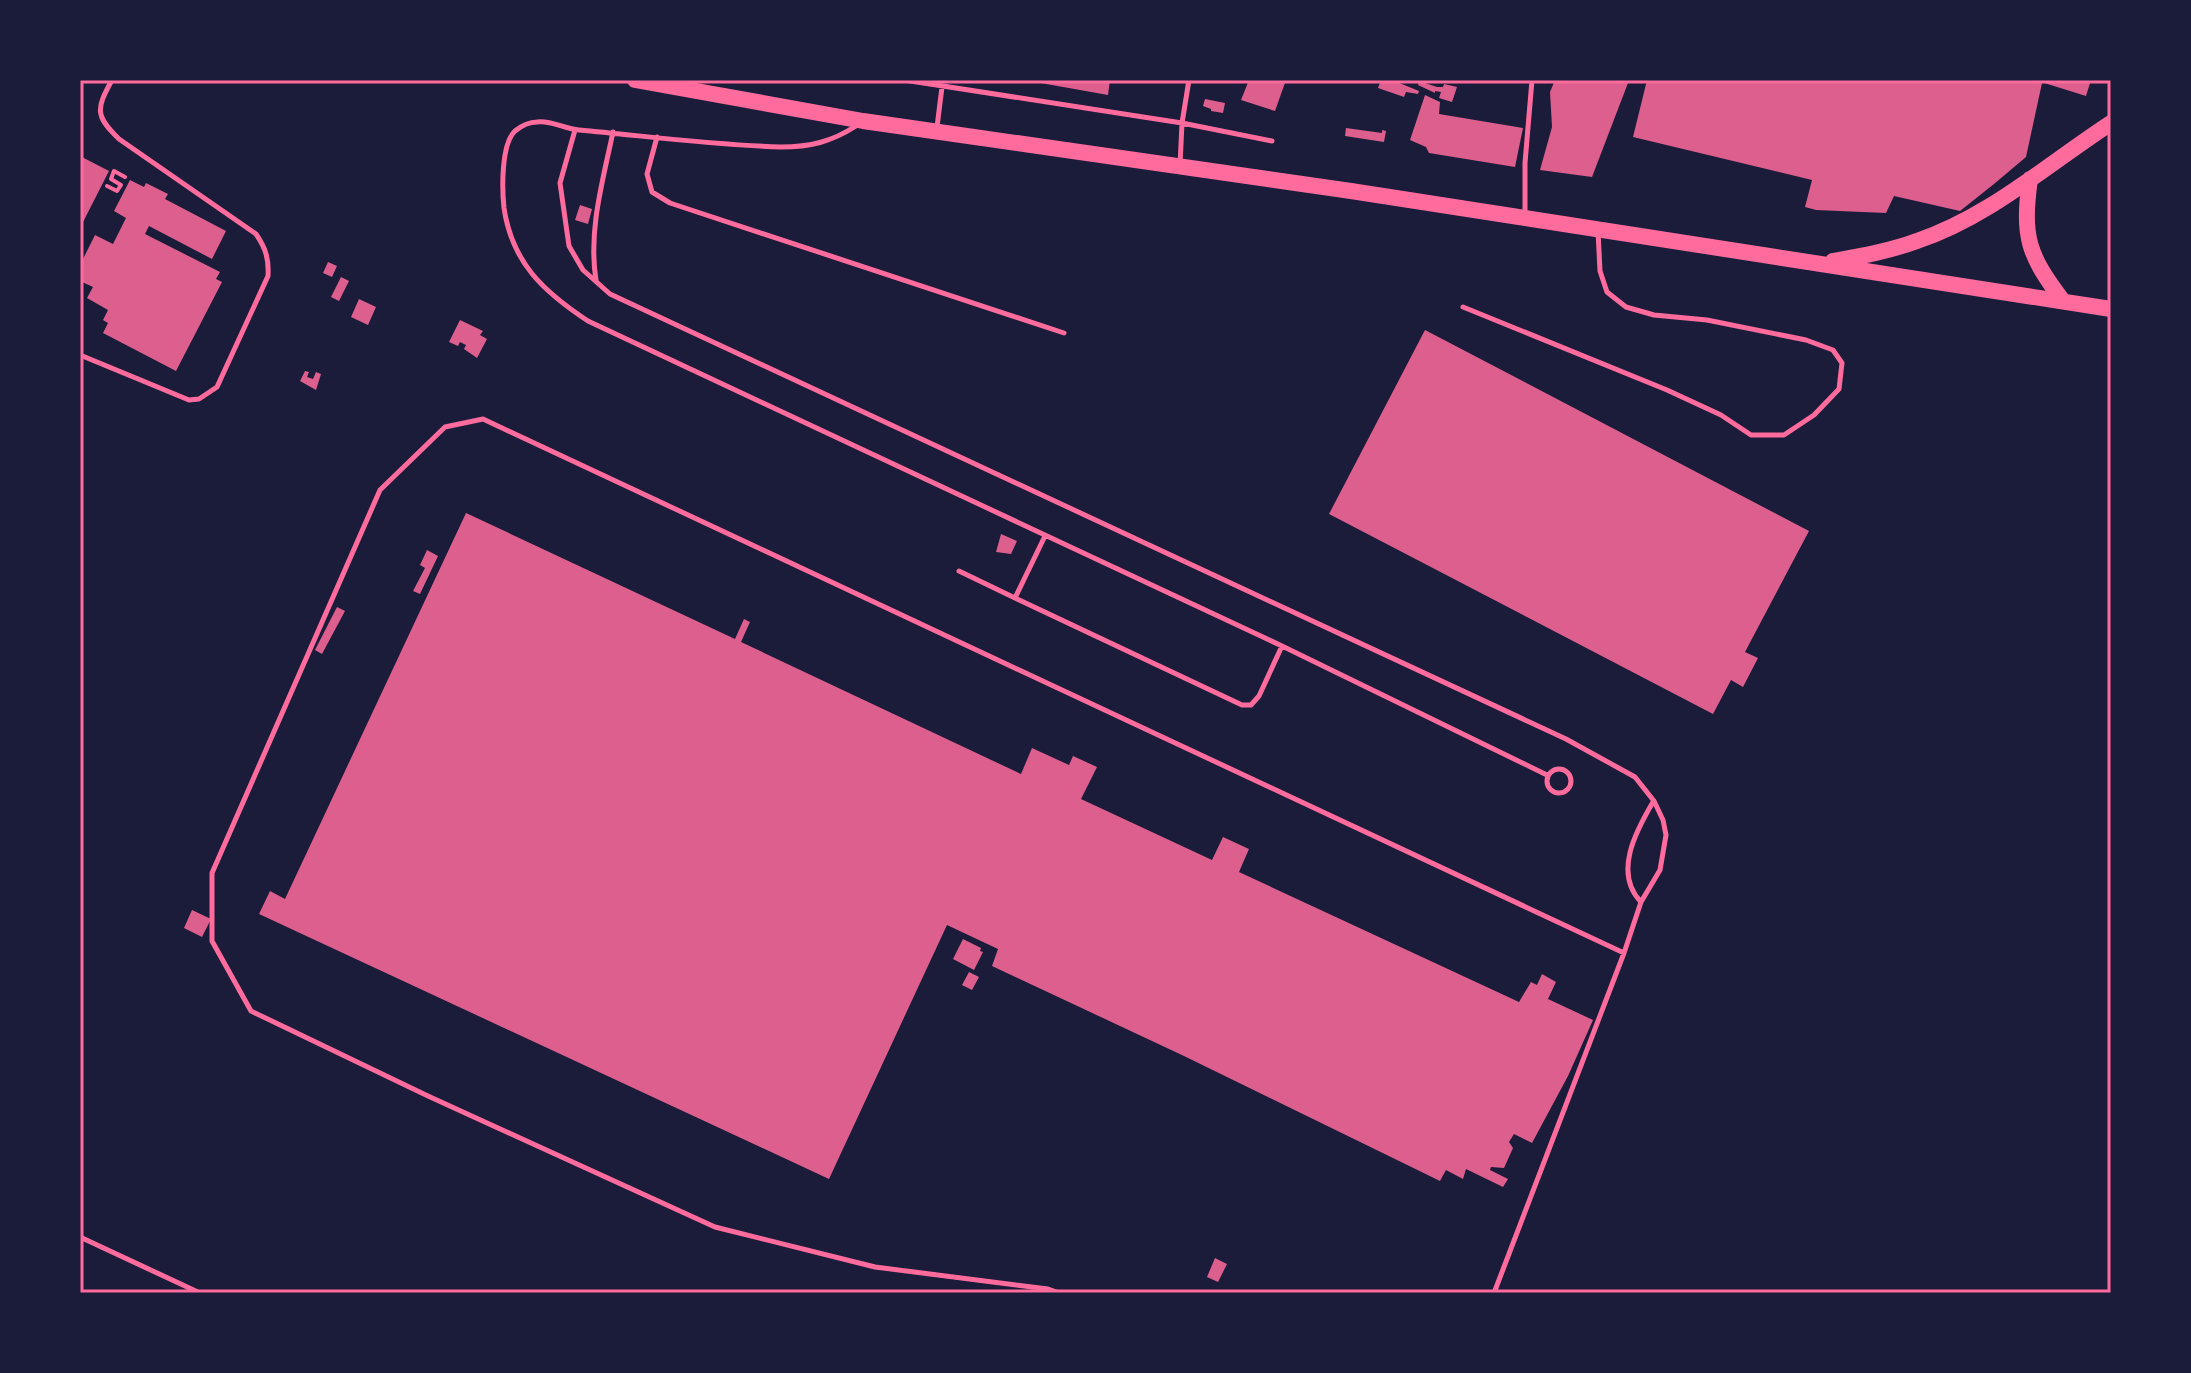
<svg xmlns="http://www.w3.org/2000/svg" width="2191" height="1373" viewBox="0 0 2191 1373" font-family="'Space Grotesk',sans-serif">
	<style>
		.building { fill: #dd5f8e }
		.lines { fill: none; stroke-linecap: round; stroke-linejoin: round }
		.path { stroke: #ff6b9d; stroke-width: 4 }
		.service { stroke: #ff6b9d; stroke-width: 5 }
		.primary { stroke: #ff6b9d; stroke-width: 16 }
		.neatline { fill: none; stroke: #ff6b9d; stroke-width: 3 }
	</style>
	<rect width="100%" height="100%" fill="#1b1b3a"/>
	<path class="building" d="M1024,80H1110L1108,95Z
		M1249,80H1286L1275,111L1241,100Z
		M1381,80H1392L1419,91L1418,94L1406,92L1404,97L1378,88Z
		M1555,80H1620L1628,83L1592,177L1540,170L1552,127L1550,92Z
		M1647,80H2035L2042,83L2026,157L1994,184L1960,211L1894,196L1886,213L1816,210L1805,207L1812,180L1633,137Z
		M2042,80H2091L2086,96L2041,82Z
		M1419,81L1437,87H1443L1444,84L1457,87L1452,102L1439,98L1441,92L1435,91V93L1418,85Z
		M1425,95L1440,102L1439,114L1523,128L1515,167L1429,153L1426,147L1410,140Z
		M1205,99L1225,103L1223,113L1211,111V109L1203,106Z
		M1346,128L1382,133V130L1386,131L1384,142L1345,136Z
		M80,156L109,171L80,228Z
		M130,180L144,187L146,183L168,194L165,199L226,231L212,259L149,226L145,234L220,272L216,279L222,282L176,371L103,333L108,323L103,320L108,310L87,298L93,287L80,281V265L95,235L113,244L126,218L114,211Z
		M580,205L592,209L588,224L575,220Z
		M328,262L337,266L332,277L323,273Z
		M341,277L349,281L339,301L331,297Z
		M359,299L376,307L368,325L351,317Z
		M460,320L483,331L480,335L487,339L477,358L464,349L466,345L460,342L458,346L449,342Z
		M1425,330L1809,531L1745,652L1758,658L1743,687L1731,680L1713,714L1329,514Z
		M305,371L309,372L307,377L313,379L316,372L321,374L316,390L300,381Z
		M466,513L735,639L744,619L750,622L741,642L1021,774L1032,748L1069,765L1073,756L1097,767L1081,799L1212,860L1223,837L1249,849L1239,872L1519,1002L1531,982L1537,985L1542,974L1556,982L1548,999L1593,1020L1568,1076L1532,1143L1514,1134L1509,1142L1513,1148L1504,1168L1491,1167L1490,1170L1508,1179L1503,1187L1466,1169L1463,1179L1446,1170L1440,1181L1184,1056L992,966L998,949L947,925L829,1179L259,914L270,891L285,899Z
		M1001,534L1017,541L1011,554L996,552Z
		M427,550L438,556L420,594L413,591L425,568L420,565Z
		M337,607L345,611L322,654L315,650Z
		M192,910L211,919L202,937L184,928Z
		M963,939L981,948L980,951L983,952L974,970L953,959Z
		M969,972L979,977L972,990L962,985Z
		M1215,1258L1227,1264L1218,1282L1207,1277Z"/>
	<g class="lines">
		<path class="path" d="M107,186L117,191L121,185L111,179L114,171L125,177"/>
		<path class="service" d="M904,80L1182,123L1180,165
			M1189,80L1182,123L1272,141
			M856,126C831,142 810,147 781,147C713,145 646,136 579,130C565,129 551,120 537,122C530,122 521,126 515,131C501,144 502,189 504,208C512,263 544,292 588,321L1282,646L1547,775
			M937,127L942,87
			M575,130L560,183L569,246L583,270L610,294L1566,739L1635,777L1654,801L1663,820L1666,835L1660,870L1641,902L1624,953L1494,1293
			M657,137L647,174L652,192L670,203L1064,333
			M1525,217V163L1532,80
			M596,280C588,231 603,180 613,132
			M1463,307L1667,390L1721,415L1751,435H1784L1814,415L1839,389L1842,363L1833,350L1806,340L1707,320L1654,315L1626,307L1607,292L1600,271L1598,231
			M80,355L189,400L199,399L217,387L268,276C269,259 266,249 256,234L119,139C95,116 96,109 112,80
			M1045,536L1015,598L1242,705H1251L1259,696L1282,646
			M959,571L1015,598
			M1547 781a12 12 0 1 1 24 0a12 12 0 1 1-24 0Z
			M1641,902C1613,873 1636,831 1653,802
			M80,1237L200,1293
			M1059,1293L1048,1289L875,1267L715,1227L428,1096L251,1011L212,941V873L380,490L445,427L483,419L1624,953"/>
		<path class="primary" d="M635,80L863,121L1351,191L2111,309
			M2030,179C2022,237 2028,255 2063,301
			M1833,261C1861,256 1890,251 1917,241C1989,217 2048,164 2111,123"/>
	</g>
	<rect width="2191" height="1373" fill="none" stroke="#1b1b3a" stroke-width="164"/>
	<rect x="82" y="82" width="2027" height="1209" class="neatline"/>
</svg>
